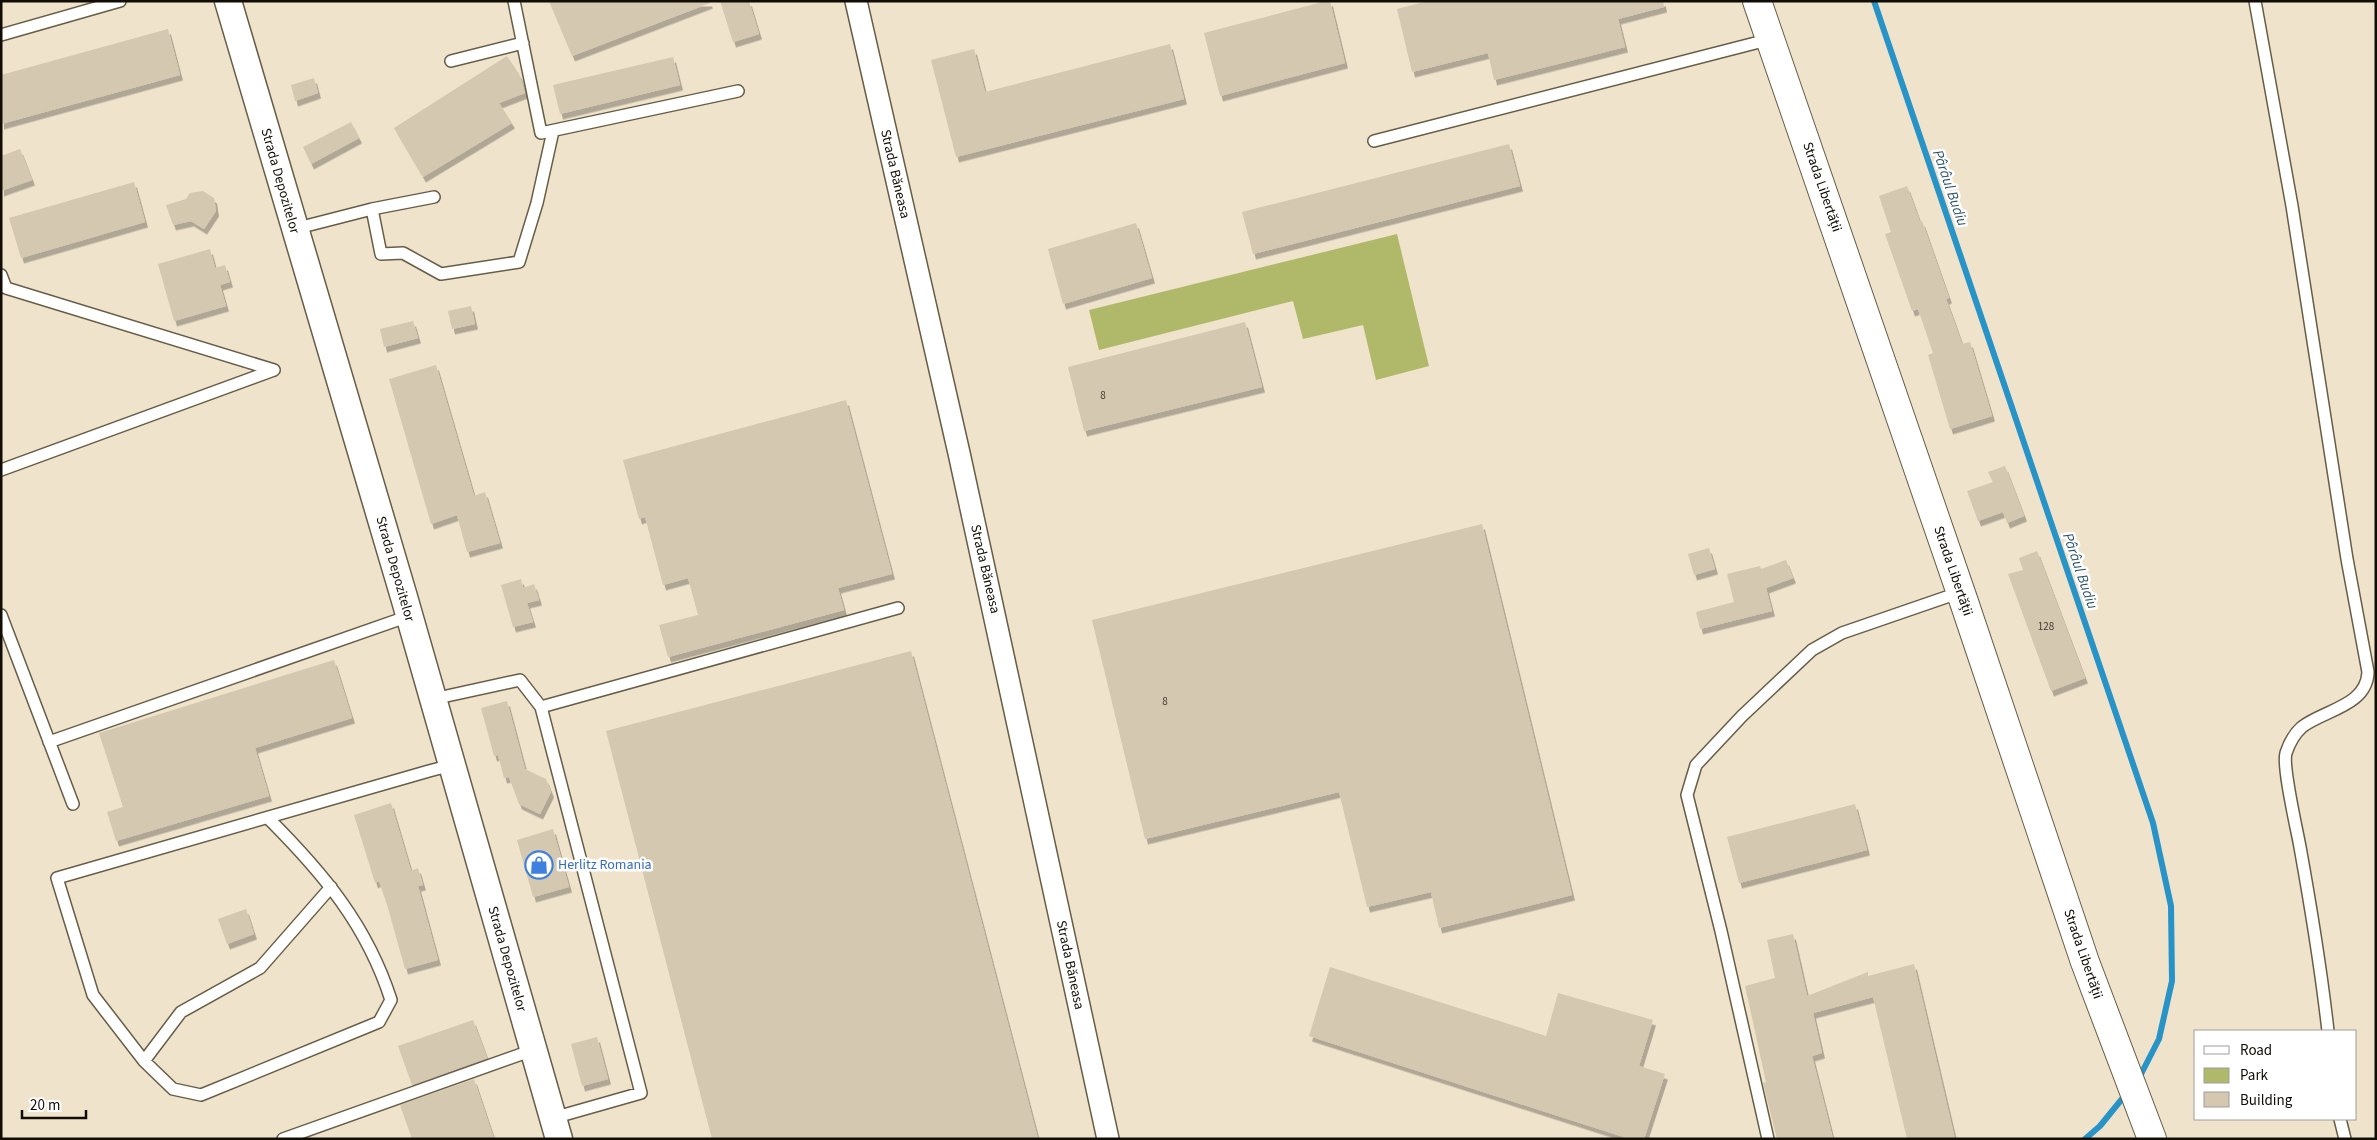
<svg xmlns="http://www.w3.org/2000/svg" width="2377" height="1140" viewBox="0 0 2377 1140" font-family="'Source Sans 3',sans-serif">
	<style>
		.green { fill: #b0b969 }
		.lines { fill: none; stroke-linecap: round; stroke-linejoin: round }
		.stream { stroke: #2793c7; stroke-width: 6 }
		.building { fill: #d4c8b0; filter: url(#shadow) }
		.service-casing { stroke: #675d47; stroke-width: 14 }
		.minor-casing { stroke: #675d47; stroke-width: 24 }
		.tertiary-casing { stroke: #675d47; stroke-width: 29 }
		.secondary-casing { stroke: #675d47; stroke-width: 30 }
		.service { stroke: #fff; stroke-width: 11 }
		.minor { stroke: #fff; stroke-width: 21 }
		.tertiary { stroke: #fff; stroke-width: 26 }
		.secondary { stroke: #fff; stroke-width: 28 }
		.labels { text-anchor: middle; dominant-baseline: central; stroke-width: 5; stroke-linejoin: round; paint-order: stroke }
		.number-label { font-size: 11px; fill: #423c30 }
		.street-label { font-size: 14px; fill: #110d05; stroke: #fff }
		.shop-label { font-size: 14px; fill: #366cbe; stroke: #fff; text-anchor: start }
		.water-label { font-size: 15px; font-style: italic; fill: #285269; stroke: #fff }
	</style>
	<defs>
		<filter id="shadow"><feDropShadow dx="3" dy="5.5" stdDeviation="0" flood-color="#0004"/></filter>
	</defs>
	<rect width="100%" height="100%" fill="#efe3cb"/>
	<path class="green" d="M1397,234L1429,366L1376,380L1363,325L1303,339L1293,301L1099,350L1089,310Z"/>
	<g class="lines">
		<path class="stream" d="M1874,1L2153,823L2171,906L2172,981L2159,1039L2138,1080
			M2085,1139L2100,1126L2126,1094"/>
	</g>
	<path class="building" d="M549,1H709L710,3L572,56Z
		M720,1H749L759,34L733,42Z
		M1326,1H1330L1345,63L1220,96L1204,33Z
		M1428,1H1663L1664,7L1618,19L1625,47L1494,80L1488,53L1412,72L1397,9Z
		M168,29L180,75L1,124V75Z
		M1170,44L1184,99L956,157L931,60L974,49L985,92Z
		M507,56L519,74L525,93L499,103L512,123L423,177L394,128Z
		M673,57L680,85L560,114L553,85Z
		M314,78L318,93L295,101L291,85Z
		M351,122L359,138L311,164L303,147Z
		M1509,144L1520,186L1253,254L1242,212Z
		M20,149L32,180L1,191V156Z
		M134,182L145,222L21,258L9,218Z
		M1907,186L1920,222L1922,221L1949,298L1946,299L1962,344L1970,342L1992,416L1950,429L1928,355L1933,353L1918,309L1912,311L1885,234L1891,232L1879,196Z
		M203,191L214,198L216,211L204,229L191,221L173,225L166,205L186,199L190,193Z
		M1136,223L1152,278L1063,304L1048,249Z
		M210,249L215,268L225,265L230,282L220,285L226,306L174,321L158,264Z
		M471,306L475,324L452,329L448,311Z
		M413,321L418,338L384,347L380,329Z
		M1245,322L1262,387L1084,431L1068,367Z
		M436,365L474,496L485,492L500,543L467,552L457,515L431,524L389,379Z
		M846,400L892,574L838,588L844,610L668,657L659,625L698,615L688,578L663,585L645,517L639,519L623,460Z
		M2005,466L2024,516L2007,523L2003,512L1978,521L1967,491L1993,482L1988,472Z
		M1482,524L1572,895L1439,928L1431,892L1367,907L1339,792L1145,839L1092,620Z
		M1709,548L1715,569L1694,575L1688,554Z
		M2037,551L2085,678L2051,691L2008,574L2023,570L2019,558Z
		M1786,560L1793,578L1766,588L1772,611L1700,629L1696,612L1734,602L1727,574L1760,566L1761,569Z
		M521,579L523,588L534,584L539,600L527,603L533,622L513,627L501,585Z
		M911,651L1038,1139H712L606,731Z
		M334,660L352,718L255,748L269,796L116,841L107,812L123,807L99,733Z
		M507,701L525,769L546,779L551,792L540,814L519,804L509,777L504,778L498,755L494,756L481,708Z
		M391,803L411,871L418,868L423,885L418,886L438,960L405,969L388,908L379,881L375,883L354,815Z
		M1855,804L1867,850L1739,883L1727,837Z
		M553,829L569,887L533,897L517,840Z
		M246,909L254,934L227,944L218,919Z
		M1793,934L1807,996L1868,972V976L1914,964L1955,1139H1907L1873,997L1813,1013L1822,1053L1812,1056L1833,1139H1777L1763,1083L1766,1082L1745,986L1775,978L1767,940Z
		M1330,967L1546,1036L1558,993L1653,1020L1639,1066L1665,1074L1644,1139H1630L1309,1036Z
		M473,1020L487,1058L412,1085L398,1046Z
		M597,1037L608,1079L582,1086L571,1044Z
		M474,1079L494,1139H412L400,1105Z"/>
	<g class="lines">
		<g class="service-casing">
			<path id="service" d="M514,1L541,133L738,91
				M2255,1L2292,206L2347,559L2368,672C2367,706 2324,710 2302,727C2294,734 2289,744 2286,753C2282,766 2297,830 2300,847C2311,908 2321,969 2328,1031
				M1,35L120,1
				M451,61L523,43
				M1374,141L1771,39
				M372,209L381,254L403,253L441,274L519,262L537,203L553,131
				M294,229L372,209L434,197
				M1,275L6,288L274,370
				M1,470L274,370
				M1,615L73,804
				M433,699L520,680L541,707L641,1093L553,1118
				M541,707L898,608
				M49,742L409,616
				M268,818C323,873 367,925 391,1000L379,1022L201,1095L173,1089L144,1061L93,995L57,878L429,771L452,765
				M144,1061L181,1012L260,968L331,887
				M2340,1119L2345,1139
				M283,1139L533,1050
				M1768,1139L1721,931L1687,795L1696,765L1742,716L1812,650L1842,633L1961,592"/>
		</g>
		<g class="minor-casing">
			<path id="minor" d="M856,1L959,453L1108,1139"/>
		</g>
		<g class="tertiary-casing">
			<path id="tertiary" d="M228,1L404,597L559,1139"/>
		</g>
		<g class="secondary-casing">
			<path id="secondary" d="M1757,1L1963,599L2085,962L2152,1139"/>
		</g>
		<use href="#service" class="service"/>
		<use href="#minor" class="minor"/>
		<use href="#tertiary" class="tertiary"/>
		<use href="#secondary" class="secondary"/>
	</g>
	<defs>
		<g id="shop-ring" transform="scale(1.4375)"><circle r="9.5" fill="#fff" stroke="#3f7fe0" stroke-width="1.5"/><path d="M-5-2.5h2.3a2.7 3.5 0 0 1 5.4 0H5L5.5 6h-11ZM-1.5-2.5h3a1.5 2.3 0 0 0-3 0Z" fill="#3f7fe0"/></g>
	</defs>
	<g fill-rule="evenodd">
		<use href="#shop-ring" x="539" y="865"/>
	</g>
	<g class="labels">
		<g class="number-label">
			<text x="1103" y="395">8</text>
			<text x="2046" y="626">128</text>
			<text x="1165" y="701">8</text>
		</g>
		<g class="street-label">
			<text transform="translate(895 174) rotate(77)">Strada Băneasa</text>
			<text transform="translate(280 181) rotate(74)">Strada Depozitelor</text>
			<text transform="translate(1822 187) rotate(71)">Strada Libertății</text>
			<text transform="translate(395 569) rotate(74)">Strada Depozitelor</text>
			<text transform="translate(985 569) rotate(77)">Strada Băneasa</text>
			<text transform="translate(1953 571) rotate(71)">Strada Libertății</text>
			<text transform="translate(2083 954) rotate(71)">Strada Libertății</text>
			<text transform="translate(507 959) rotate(74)">Strada Depozitelor</text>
			<text transform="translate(1070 965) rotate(78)">Strada Băneasa</text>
		</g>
		<g class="shop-label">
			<text x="558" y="865">Herlitz Romania</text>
		</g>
		<g class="water-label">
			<text transform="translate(1950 188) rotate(71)">Pârâul Budiu</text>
			<text transform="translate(2080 571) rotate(71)">Pârâul Budiu</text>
		</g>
	</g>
	<rect width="2377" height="1140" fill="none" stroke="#110d05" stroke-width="5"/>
	<rect x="2194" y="1030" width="162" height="90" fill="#ffffff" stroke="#a09e9b"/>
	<rect x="2204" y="1046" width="25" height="8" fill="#ffffff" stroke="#a09e9b"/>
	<text x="2240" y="1055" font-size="15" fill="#110d05">Road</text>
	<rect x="2204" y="1068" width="25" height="15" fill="#b0b969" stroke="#a09e9b"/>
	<text x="2240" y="1080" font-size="15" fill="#110d05">Park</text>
	<rect x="2204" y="1092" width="25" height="15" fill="#d4c8b0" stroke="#a09e9b"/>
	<text x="2240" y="1105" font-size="15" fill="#110d05">Building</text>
	<path d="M22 1110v8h64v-8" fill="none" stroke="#110d05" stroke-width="2.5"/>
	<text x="30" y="1110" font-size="15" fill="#110d05" stroke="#ffffff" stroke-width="4" paint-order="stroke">20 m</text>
</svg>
